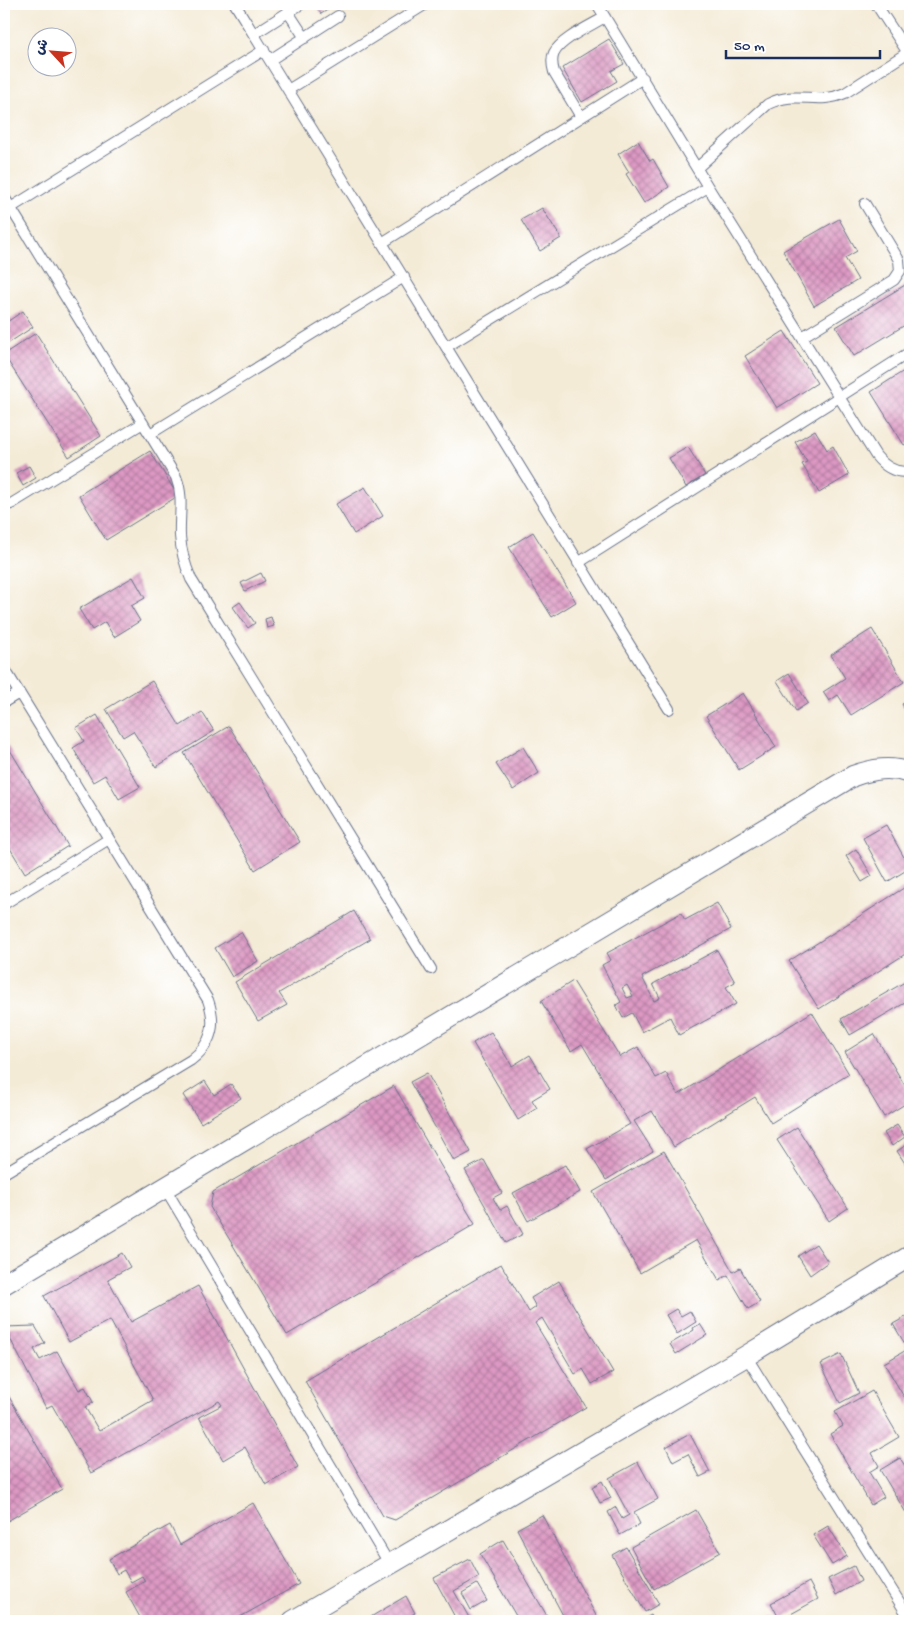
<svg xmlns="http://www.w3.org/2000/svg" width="914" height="1625" viewBox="0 0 914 1625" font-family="'Gochi Hand','Playpen Sans Arabic',sans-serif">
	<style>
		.building { fill: url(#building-cross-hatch); fill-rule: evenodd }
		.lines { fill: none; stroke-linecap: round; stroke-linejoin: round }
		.lane-casing { stroke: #677188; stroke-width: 12 }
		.street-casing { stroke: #677188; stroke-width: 22 }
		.lane { stroke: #fff; stroke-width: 10 }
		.street { stroke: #fff; stroke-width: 20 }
	</style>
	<defs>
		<pattern id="building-cross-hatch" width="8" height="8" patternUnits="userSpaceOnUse" patternTransform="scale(1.25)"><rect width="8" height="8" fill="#dd99c3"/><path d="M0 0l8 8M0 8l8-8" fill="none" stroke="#b27da2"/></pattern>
	</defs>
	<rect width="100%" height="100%" fill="#fff"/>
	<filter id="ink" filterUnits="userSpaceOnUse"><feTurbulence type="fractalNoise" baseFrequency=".02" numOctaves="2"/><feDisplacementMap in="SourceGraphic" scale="10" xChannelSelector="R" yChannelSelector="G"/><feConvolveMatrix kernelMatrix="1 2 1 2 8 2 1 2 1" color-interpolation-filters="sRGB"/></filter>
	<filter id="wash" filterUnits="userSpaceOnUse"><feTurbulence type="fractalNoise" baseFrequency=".0096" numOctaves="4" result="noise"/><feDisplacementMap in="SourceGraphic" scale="20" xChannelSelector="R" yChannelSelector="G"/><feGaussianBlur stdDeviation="1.12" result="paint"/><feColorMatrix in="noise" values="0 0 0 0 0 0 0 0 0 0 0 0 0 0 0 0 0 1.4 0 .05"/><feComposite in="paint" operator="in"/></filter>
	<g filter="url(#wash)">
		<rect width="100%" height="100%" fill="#f4ebd7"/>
		<g id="blocks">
			<path class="building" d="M316,4H337L321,14L315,5Z
				M609,39L624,64L611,71L617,81L582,102L562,68Z
				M638,141L650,161L653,159L669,187L644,203L626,174L629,172L618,154Z
				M542,208L561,238L540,251L521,220Z
				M839,219L857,251L845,258L858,280L814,306L783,251Z
				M910,282V322L854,356L836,327Z
				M23,311L33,327L4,346V324Z
				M784,331L817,383L777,408L745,356Z
				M36,333L101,436L69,457L4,355V354Z
				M910,367L909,373L910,376V442L904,445L871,392Z
				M815,430L827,450L833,446L849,475L819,493L802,464L807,462L795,442Z
				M688,447L705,475L686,487L669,458Z
				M150,451L178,496L106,540L79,495Z
				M29,466L36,478L23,486L16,473Z
				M365,487L383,516L354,534L336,504Z
				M533,532L576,602L552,617L509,547Z
				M261,573L265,581L245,591L241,583Z
				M133,577L145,598L131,606L140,621L114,637L105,622L92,630L79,609Z
				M240,602L255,623L248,628L233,607Z
				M271,617L274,626L267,628L265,619Z
				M872,629L904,682L851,715L838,695L829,701L823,692L845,678L831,655Z
				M789,673L808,703L796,711L777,681Z
				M152,681L180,726L202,712L214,731L156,767L133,731L123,737L106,709Z
				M743,693L776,747L739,770L706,716Z
				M910,699V717L902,704Z
				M97,715L140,787L119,799L105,775L93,782L73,748L84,741L76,728Z
				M229,726L300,842L255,870L184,753Z
				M4,740L68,846L25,873L5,840L4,841Z
				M523,747L539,773L513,790L496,764Z
				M886,825L910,868L887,882L863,838Z
				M856,849L872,876L862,882L846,856Z
				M910,884V951L819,1009L789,961Z
				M717,903L731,929L642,977L654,1001L660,998L653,984L717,950L735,982L726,987L736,1004L679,1035L670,1017L642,1032L632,1013L623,1018L616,1005L621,1002L602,965L611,960L607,953L681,913L685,920ZM627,985L633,996L627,998L622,988Z
				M354,911L370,939L279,993L287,1005L258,1021L235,982Z
				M241,932L258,961L232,977L215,948Z
				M910,979V1000L850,1035L841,1019Z
				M573,981L620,1057L638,1047L656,1078L666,1073L678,1095L812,1012L849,1074L771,1123L755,1097L674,1147L652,1111L634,1121L653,1151L606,1180L587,1149L630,1124L582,1044L571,1051L541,1001Z
				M491,1032L512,1066L530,1055L550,1089L532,1100L537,1108L518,1120L473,1043Z
				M874,1034L910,1094V1101L884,1117L845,1052Z
				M427,1073L471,1152L454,1161L410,1082Z
				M205,1081L214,1095L231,1084L241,1098L201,1123L183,1095Z
				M394,1086L475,1224L287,1335L210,1207L213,1192Z
				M897,1125L905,1137L892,1146L884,1133Z
				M797,1127L848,1208L829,1221L777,1140Z
				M908,1144L910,1148V1167L908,1168L897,1151Z
				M664,1151L733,1272L740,1268L760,1302L748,1309L728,1275L719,1280L696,1240L640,1273L593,1192Z
				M484,1160L502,1193L493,1198L500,1210L507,1206L523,1234L506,1243L465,1170Z
				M565,1165L580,1192L528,1221L513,1193Z
				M816,1244L828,1262L810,1275L798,1256Z
				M122,1253L130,1267L108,1279L131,1322L198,1286L298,1467L266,1485L245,1447L223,1460L199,1417L222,1405L219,1401L91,1473L52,1405L46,1408L4,1327L35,1326L45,1343L34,1349L40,1360L57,1351L79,1390L85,1387L93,1402L85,1407L99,1431L153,1400L110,1320L69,1342L44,1296Z
				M501,1264L529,1312L536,1307L531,1298L559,1281L613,1372L592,1384L583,1369L575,1374L542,1318L535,1323L586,1407L395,1520L383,1516L305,1381Z
				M676,1309L681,1316L690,1311L696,1322L677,1334L666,1315Z
				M909,1315L910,1316V1407L884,1363L908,1349L893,1324Z
				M700,1324L707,1335L676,1354L670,1344L694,1330L693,1328Z
				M841,1354L859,1393L840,1403L821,1364Z
				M4,1388L62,1489L4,1523Z
				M872,1391L899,1437L872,1453L879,1466L869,1472L884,1497L871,1505L830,1434L843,1426L835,1412Z
				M690,1434L710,1472L700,1477L688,1454L673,1462L666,1447Z
				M900,1458L910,1474V1515L908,1516L880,1470Z
				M638,1462L658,1499L634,1512L640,1524L620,1535L608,1512L616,1507L622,1519L629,1515L609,1478Z
				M602,1481L611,1498L600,1503L592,1487Z
				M253,1503L299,1584L233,1621H142L126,1592L145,1581L142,1576L131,1582L124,1570L117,1574L109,1559L170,1525L180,1545Z
				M696,1510L720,1552L654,1589L631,1547Z
				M542,1515L573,1573L599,1621H566L517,1529Z
				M828,1526L847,1556L832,1565L813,1535Z
				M503,1540L550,1621H519L480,1554Z
				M626,1547L659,1604L645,1612L612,1555Z
				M470,1559L479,1577L454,1591L471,1621H457L434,1578Z
				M854,1566L861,1581L836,1595L828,1579Z
				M809,1582L818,1599L780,1620L771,1603Z
				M477,1584L487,1601L471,1610L462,1593Z
				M406,1596L415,1613L401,1621H364Z
				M651,1615L654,1621H640Z
				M773,1615L776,1621H763Z"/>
		</g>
	</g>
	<g filter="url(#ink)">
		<use href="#blocks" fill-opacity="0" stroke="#677188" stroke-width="1"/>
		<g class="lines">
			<g class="lane-casing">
				<path id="lane" d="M235,4L669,709
					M597,4L708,187L876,456C885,467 896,474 910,471
					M876,4L908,53
					M288,12L305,38
					M254,34L301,4
					M270,60L338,16
					M288,90L426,4
					M581,117L554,72C552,65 551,59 554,53C561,39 592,25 605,17
					M697,168L768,104C798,89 816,106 845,93L910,51
					M4,197L176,477C184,497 179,515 180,536C181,551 185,565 191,579L431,969
					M4,212L264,50
					M382,243L643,78
					M802,337L894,280L900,271L899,260L865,204
					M446,347L708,187
					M150,434L404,277
					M4,506L11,504L143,423
					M578,563L910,352
					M4,668L208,1000C217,1025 212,1044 191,1060L4,1173
					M4,702L19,693
					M4,904L109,839
					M165,1188L390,1565
					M746,1356L910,1619"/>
			</g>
			<g class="street-casing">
				<path id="street" d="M4,1284L853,776C873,769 890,766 910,773
					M293,1621L746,1356L910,1256"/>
			</g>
			<use href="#lane" class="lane"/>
			<use href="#street" class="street"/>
		</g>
	</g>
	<rect width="914" height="1625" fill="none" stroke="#fff" stroke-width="20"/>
	<g transform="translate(52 52) rotate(296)"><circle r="24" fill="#ffffff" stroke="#a4acbf"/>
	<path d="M0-4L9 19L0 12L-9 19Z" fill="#c8321e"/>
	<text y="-8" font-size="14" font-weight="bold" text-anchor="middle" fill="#1b2f5e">ش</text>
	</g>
	<path d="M726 50v8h154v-8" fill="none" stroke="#1b2f5e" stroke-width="2.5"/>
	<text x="734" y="50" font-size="15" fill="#1b2f5e" stroke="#ffffff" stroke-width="4" paint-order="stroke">50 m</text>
</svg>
